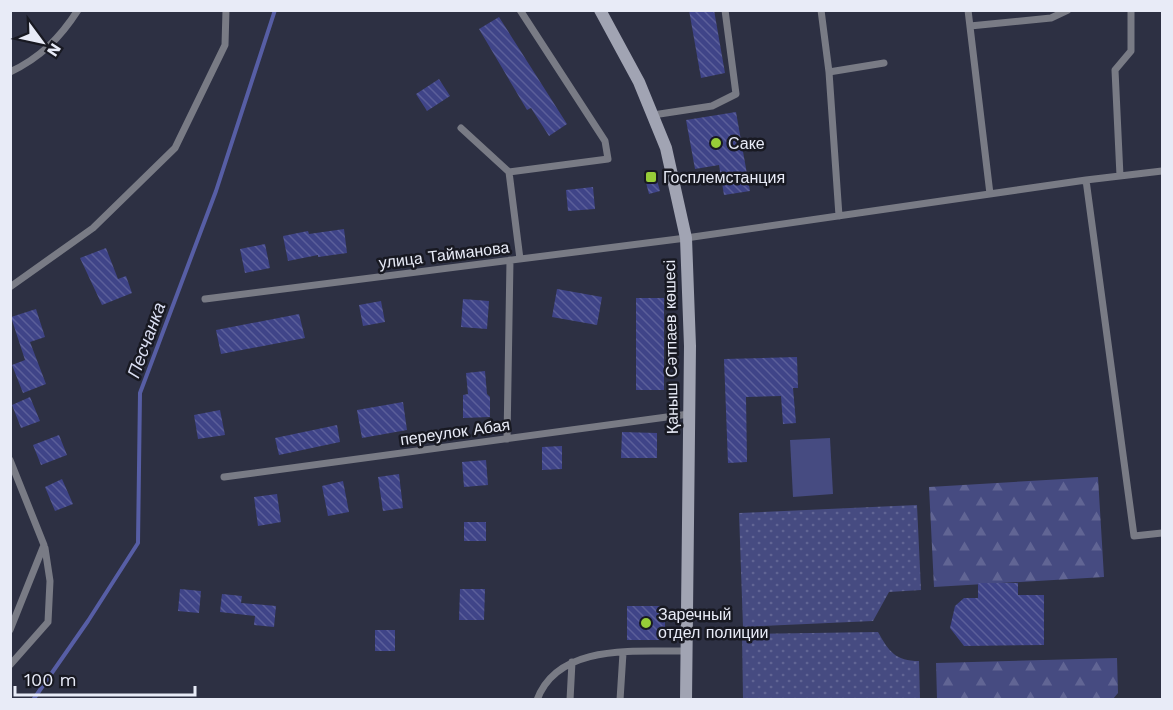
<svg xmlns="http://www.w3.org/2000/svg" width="1173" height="710" viewBox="0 0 1173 710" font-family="'Work Sans',sans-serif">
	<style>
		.grass { fill: url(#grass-dots) }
		.forest { fill: url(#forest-firs) }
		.green { fill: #464b81 }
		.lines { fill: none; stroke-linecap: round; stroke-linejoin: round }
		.stream { stroke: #575ea5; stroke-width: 4 }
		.building { fill: url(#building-back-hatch) }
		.lane { stroke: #797b85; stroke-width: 7 }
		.secondary { stroke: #a1a4b3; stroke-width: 12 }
		.poi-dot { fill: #97cc38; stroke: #181922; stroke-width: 2 }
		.labels { text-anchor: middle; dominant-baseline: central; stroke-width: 5; stroke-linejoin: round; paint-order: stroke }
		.poi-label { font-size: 16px; fill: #e8ebf7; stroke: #181922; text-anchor: start }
		.street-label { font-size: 16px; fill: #e8ebf7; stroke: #181922 }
		.water-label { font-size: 18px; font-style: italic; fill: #d9ddf1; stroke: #181922 }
	</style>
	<defs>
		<pattern id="grass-dots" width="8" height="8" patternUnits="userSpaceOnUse" patternTransform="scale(1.5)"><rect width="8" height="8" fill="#464b81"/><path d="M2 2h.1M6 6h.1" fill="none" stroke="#616594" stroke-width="1.8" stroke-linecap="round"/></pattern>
		<pattern id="forest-firs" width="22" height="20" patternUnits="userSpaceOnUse" patternTransform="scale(1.5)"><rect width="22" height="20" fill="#464b81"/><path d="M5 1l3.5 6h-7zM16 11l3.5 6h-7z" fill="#616594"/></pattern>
		<pattern id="building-back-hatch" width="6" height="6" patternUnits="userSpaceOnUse" patternTransform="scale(1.5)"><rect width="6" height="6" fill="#3f4488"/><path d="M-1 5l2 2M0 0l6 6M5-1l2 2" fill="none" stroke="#5b5f9a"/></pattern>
	</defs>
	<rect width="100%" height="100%" fill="#2d3043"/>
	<path class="grass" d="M917,505L921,590L889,592L873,621L743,627L739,513Z
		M878,632C889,652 896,661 919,661L920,699H743L742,634Z"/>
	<path class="forest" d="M1098,477L1104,577L934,587L929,487Z
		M1117,658L1118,693L1113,699H937L936,663Z"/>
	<path class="green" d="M830,438L833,494L793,497L790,440Z"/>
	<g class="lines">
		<path class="stream" d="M33,700L88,621L138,543L140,393L216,191L275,10"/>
	</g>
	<path class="building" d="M689,10H714L725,73L701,78Z
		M499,17L567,124L549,136L531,108L527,110L479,29Z
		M439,79L450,96L427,111L416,94Z
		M736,112L750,191L724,195L719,165L695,169L686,120Z
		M655,173L660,191L649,194L644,175Z
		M593,187L595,209L568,211L566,190Z
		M344,229L347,253L318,257V255L288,261L283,236L308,231L309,234Z
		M265,244L270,268L245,273L240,249Z
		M106,248L118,279L126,276L132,293L102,305L80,258Z
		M557,289L602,297L597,325L552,317Z
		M636,298H664V390H636Z
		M463,299L489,301L487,329L461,327Z
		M381,301L385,322L363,326L359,305Z
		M36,309L45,337L30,342L46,384L23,393L12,365L25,360L11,317Z
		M299,314L305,338L221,354L216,330Z
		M797,357L798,388H793L796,423L783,424L781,396L746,397L747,462L728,463L724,359Z
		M485,371L487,394L490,397V417L463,418V395L468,394L466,373Z
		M30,397L40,421L21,428L12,405Z
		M403,402L407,430L362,438L357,410Z
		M220,410L225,435L198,439L194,415Z
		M337,425L340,442L279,455L275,438Z
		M622,432L657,433V458H621Z
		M59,435L67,455L41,465L33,445Z
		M562,446V469L542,470V447Z
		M486,460L488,485L464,487L462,462Z
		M399,474L403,508L383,511L378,477Z
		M62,479L73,504L55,511L45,487Z
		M343,481L349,512L328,516L322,486Z
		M277,494L281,522L258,526L254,497Z
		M464,522H486V541H464Z
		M978,583H1018V595H1044V645L964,646L950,628L955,606L964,598H978Z
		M180,589L201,591L199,613L178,611Z
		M460,589H485L484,620H459Z
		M222,594L242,596L241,603L276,606L274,627L254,625L255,616L220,612Z
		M627,606H665V640H627Z
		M375,630H395V651H375Z"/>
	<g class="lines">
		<path class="lane" d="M821,10L829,72L839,216
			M968,10L990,194
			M970,26L1051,18L1068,10
			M10,72C40,58 60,38 78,10
			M829,72L884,63
			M653,115L712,106L736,94L725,10
			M461,128L509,172L520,259
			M509,172L608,159L605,141L520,10
			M1120,176L1115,70L1131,51V10
			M1086,180L1162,171
			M10,287L93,228L175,148L225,45L226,10
			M205,299L686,238L1086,180L1134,536L1162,533
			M507,439L510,260
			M10,460L44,545L10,630
			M224,477L689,414
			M10,665L48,622L50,581L45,548
			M537,700C558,642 638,652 687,651
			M570,700L572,662
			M620,700L623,653"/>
		<path class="secondary" d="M600,10L639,82L666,148L686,238L690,346L686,700"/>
	</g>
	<g class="poi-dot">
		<circle cx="716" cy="143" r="6"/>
		<rect x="645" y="171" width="12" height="12" rx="3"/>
		<circle cx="646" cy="623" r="6"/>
	</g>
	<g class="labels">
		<g class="poi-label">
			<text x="728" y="143">Саке</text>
			<text x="663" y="177">Госплемстанция</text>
			<text x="658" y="614">Заречный<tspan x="658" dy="18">отдел полиции</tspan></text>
		</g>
		<g class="street-label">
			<text transform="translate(444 255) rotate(-7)">улица Тайманова</text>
			<text transform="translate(671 347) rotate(-91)">Қаныш Сәтпаев көшесі</text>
			<text transform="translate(455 432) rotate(-8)">переулок Абая</text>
		</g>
		<g class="water-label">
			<text transform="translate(146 340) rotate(-70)">Песчанка</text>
		</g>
	</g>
	<rect width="1173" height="710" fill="none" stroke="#e8ebf7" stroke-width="24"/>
	<g transform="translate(42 42) rotate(123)" stroke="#181922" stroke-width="4.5" paint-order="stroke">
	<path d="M0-4.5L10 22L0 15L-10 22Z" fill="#e8ebf7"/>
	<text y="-9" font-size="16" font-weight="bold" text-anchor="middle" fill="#e8ebf7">N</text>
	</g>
	<path d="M15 686v9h180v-9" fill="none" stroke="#e8ebf7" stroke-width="3"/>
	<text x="24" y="686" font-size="18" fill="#e8ebf7" stroke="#181922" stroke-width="4.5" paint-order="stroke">100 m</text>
</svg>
